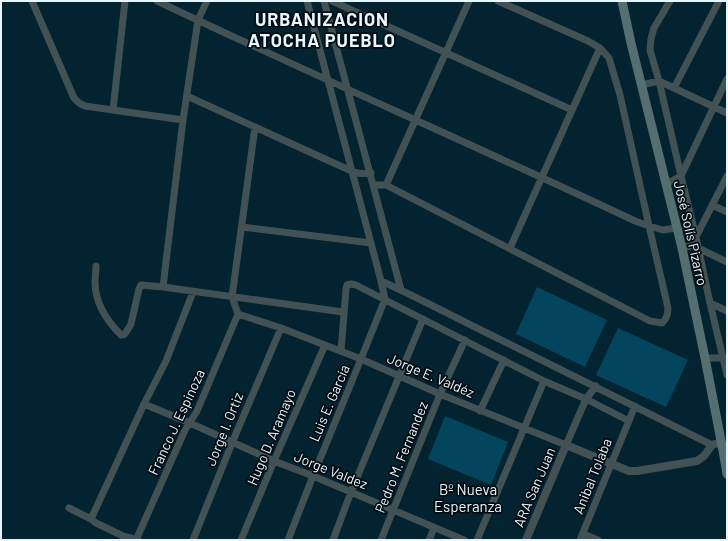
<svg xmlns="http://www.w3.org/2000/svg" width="728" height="541" viewBox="0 0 728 541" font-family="Barlow,sans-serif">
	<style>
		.green { fill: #03455c }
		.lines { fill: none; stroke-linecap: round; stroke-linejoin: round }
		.minor { stroke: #425254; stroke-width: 7 }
		.tertiary { stroke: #425254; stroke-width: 8 }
		.secondary { stroke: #546e72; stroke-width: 9 }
		.labels { text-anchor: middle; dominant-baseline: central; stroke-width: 3.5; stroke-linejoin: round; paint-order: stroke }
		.street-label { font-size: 14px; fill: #e8f6fd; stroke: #020b11 }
		.neighbourhood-label { font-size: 15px; fill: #e8f6fd; stroke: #020b11 }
		.district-label { font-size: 18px; font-weight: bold; letter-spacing: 1px; fill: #e8f6fd; stroke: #020b11 }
	</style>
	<rect width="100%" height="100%" fill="#032331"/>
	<path class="green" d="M537,287L607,320L585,367L516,334Z
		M618,328L688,360L666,407L596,375Z
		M445,416L508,442L491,485L428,459Z"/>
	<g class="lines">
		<path class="minor" d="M32,1L74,98L79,103L85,106L183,120
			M157,1C315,76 476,146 635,221L649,226L663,230L676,228
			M207,1L198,20L183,120L163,287L343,312
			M324,1C350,97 376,193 401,290
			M332,1L572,110
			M670,1L654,28L651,39L650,50L659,81L681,176L696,237L710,303L727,375
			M641,85L659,81L727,113
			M674,88L719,1
			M187,96L347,169C355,174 362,174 371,173
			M113,110L125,1
			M666,184L681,176L727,79
			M374,185H386L650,321L662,323C667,319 668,314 668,308L649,226L620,95L609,58L600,48L588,41L498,1
			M386,185L469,1
			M712,205L727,212
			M242,227L371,243
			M696,237L727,176
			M510,248L600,48
			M682,248L697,244
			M698,248L727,262
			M96,266C96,271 95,277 95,282C95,303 107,321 121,335L125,334L131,324L139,289L141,285L163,287
			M381,281C417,297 452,316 487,333C562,370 637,407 712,445
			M710,303L727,311
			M238,314L281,328L361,359L440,394L566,445L586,399L596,386
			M238,314L232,297L255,127
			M341,351L346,289L347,285L351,284L356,285L544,381L586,399L629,421
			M705,358H723L727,360
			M144,404L190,423L274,461L313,476L464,540
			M480,411L504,360
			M69,508L91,519L96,523L123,536L138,540
			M91,519L144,404L166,361L193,292
			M583,534L598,540
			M136,540L185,430L197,411L238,314
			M193,540L232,443L281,328
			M241,540L274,461L325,345
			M288,540L313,476L361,359L385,299L381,281L307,1
			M333,540L351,492L423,319
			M381,540L440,394L465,340
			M429,540L434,528
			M477,540L544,381
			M580,540L635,406"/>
		<path class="tertiary" d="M526,540L566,445L629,471H637L697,461L704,456L712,445L721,442"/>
		<path class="secondary" d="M622,1L631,43L682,248L705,358L724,456L727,474"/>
	</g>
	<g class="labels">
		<g class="street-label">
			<text transform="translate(691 233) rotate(77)">José Solís Pizarro</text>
			<text transform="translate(431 375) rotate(23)">Jorge E. Valdéz</text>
			<text transform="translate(329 403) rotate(-67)">Luis E. García</text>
			<text transform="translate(176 422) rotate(-65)">Franco J. Espinoza</text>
			<text transform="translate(224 429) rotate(-68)">Jorge I. Ortiz</text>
			<text transform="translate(271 437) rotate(-67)">Hugo D. Aramayo</text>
			<text transform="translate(401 457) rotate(-68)">Pedro M. Fernandez</text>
			<text transform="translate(331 470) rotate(22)">Jorge Valdez</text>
			<text transform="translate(592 476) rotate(-68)">Anibal Tolaba</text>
			<text transform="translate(534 487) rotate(-67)">ARA San Juan</text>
		</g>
		<g class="neighbourhood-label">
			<text x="468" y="489">Bº Nueva<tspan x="468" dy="17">Esperanza</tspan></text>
		</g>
		<g class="district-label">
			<text x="322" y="19">URBANIZACION<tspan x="322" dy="21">ATOCHA PUEBLO</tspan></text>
		</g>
	</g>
	<rect width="728" height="541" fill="none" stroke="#e8f6fd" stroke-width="4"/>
</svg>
